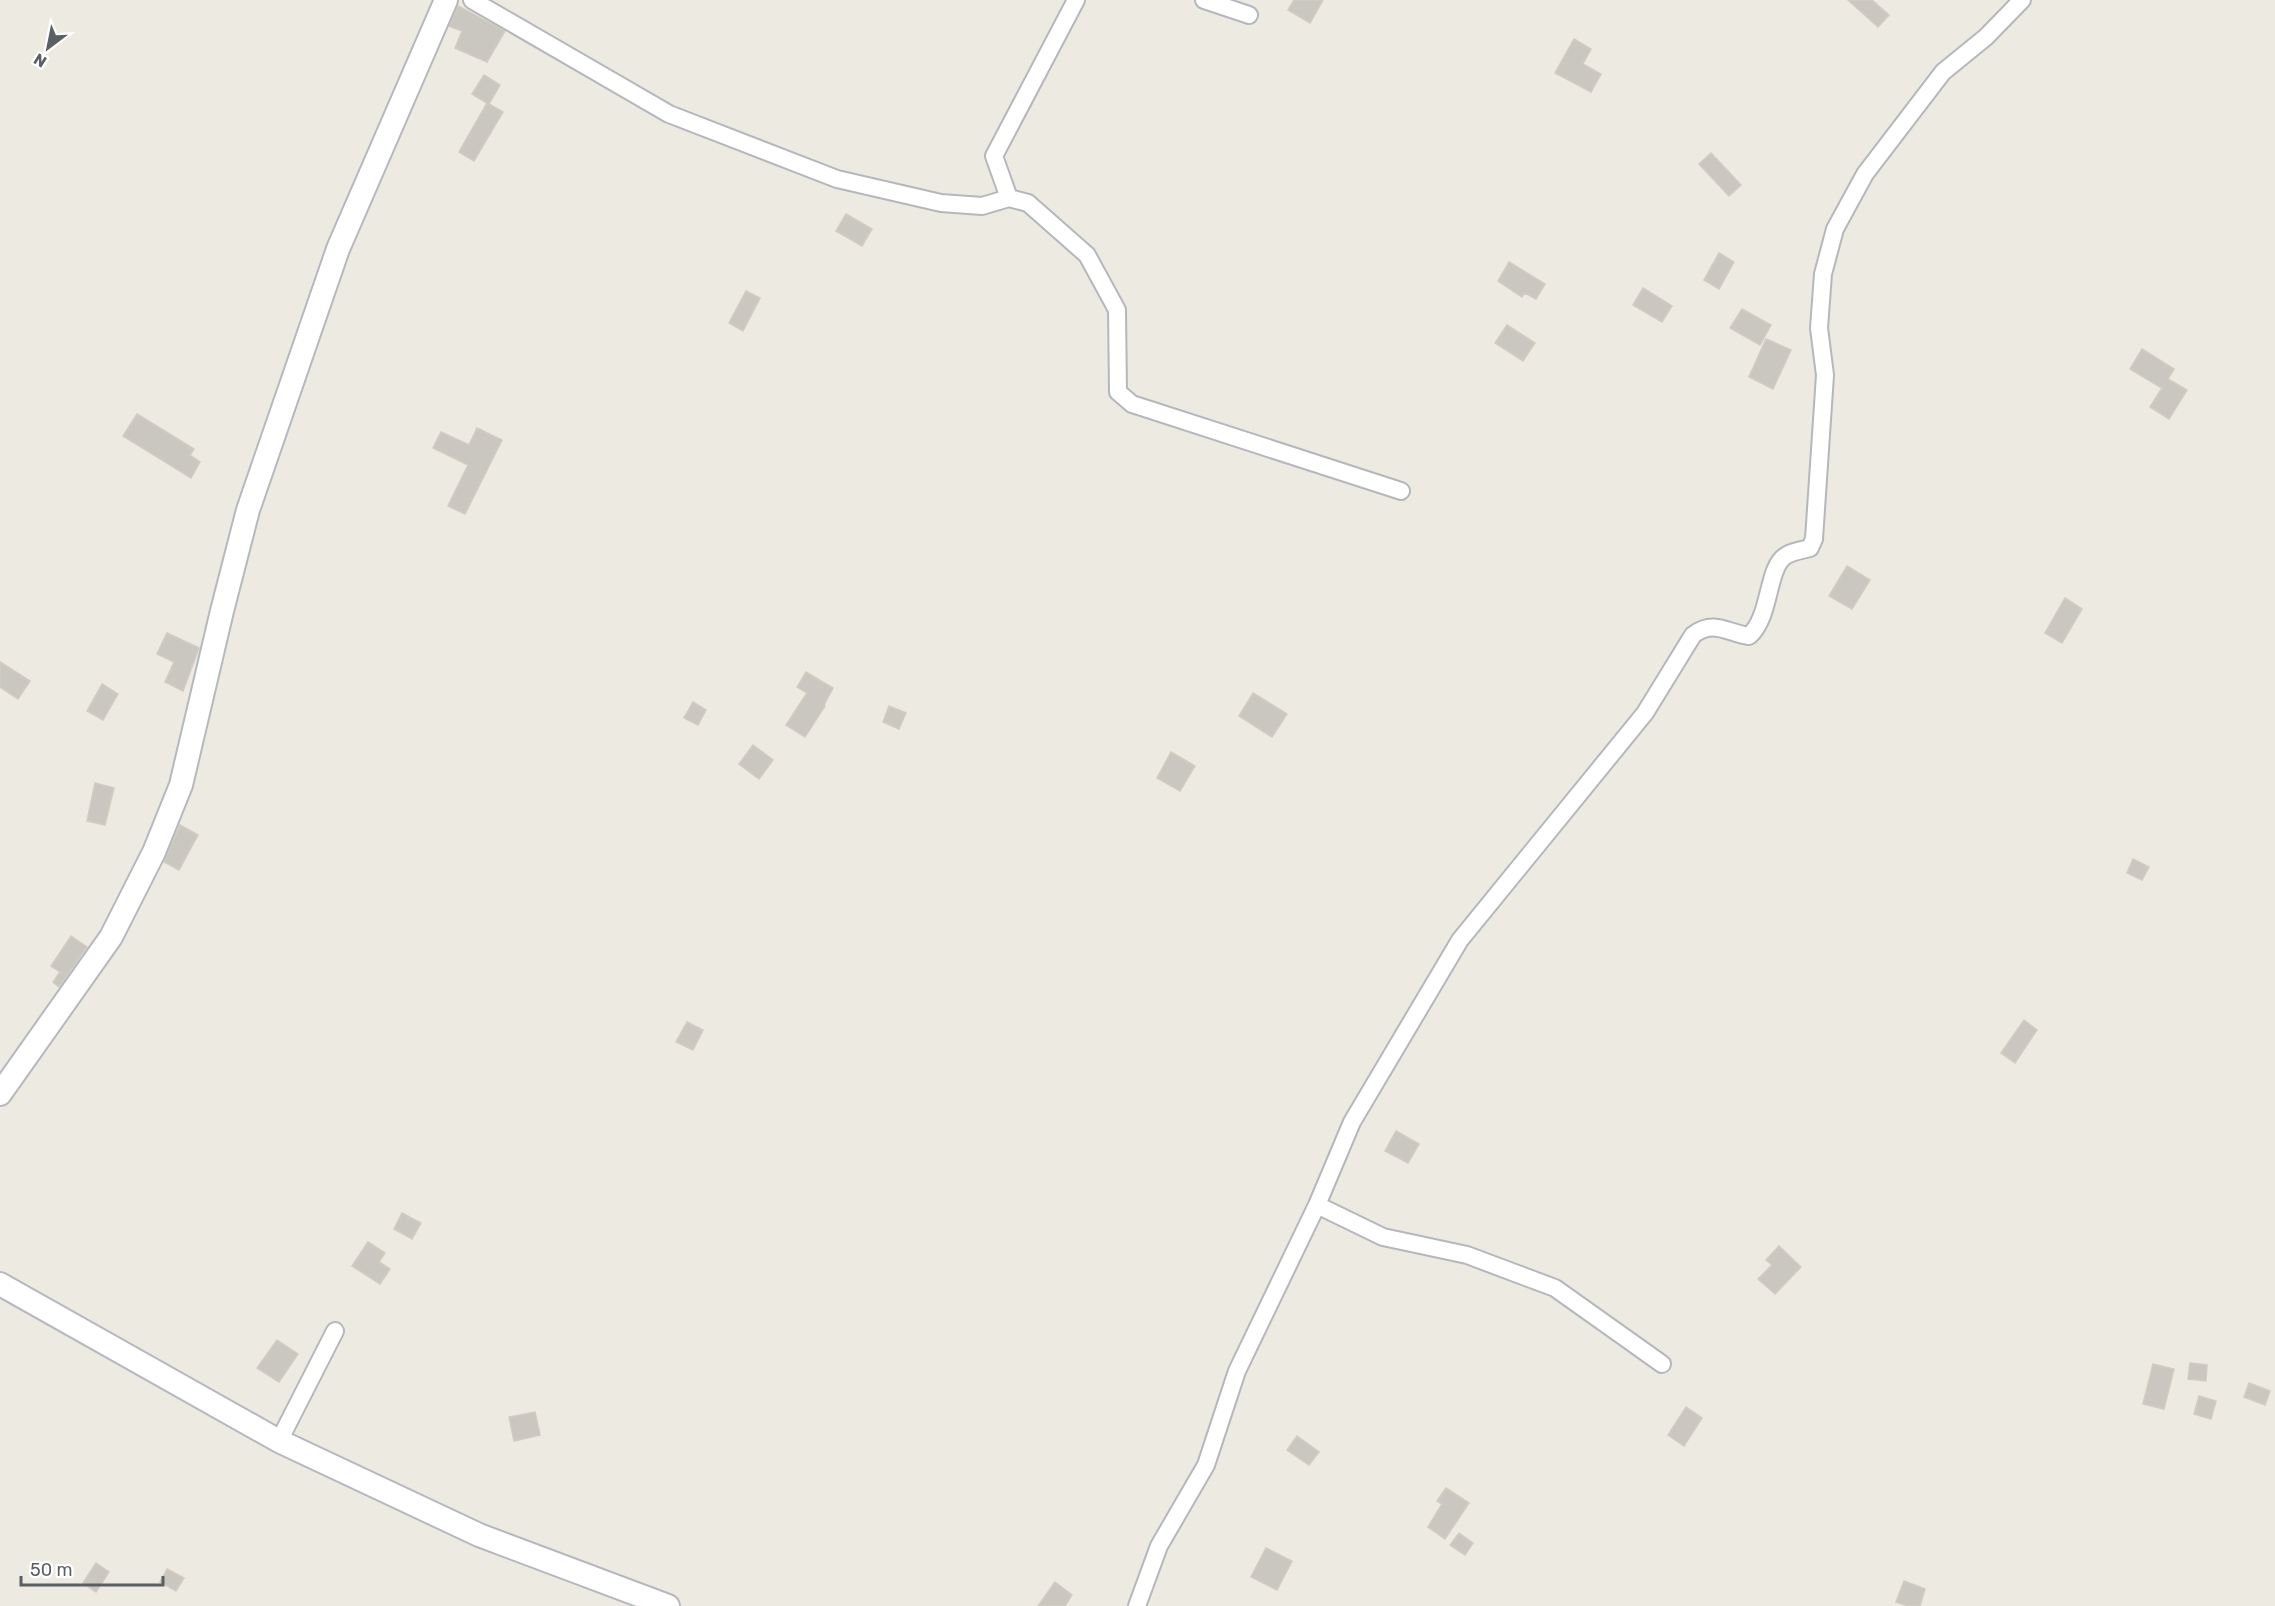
<svg xmlns="http://www.w3.org/2000/svg" width="2275" height="1606" viewBox="0 0 2275 1606" font-family="Rubik,sans-serif">
	<style>
		.building { fill: #cac7c1; stroke: #d2cbc0; stroke-width: 1.5 }
		.lines { fill: none; stroke-linecap: round; stroke-linejoin: round }
		.street-casing { stroke: #b4b8bc; stroke-width: 20 }
		.secondary-casing { stroke: #b5b9be; stroke-width: 26 }
		.street { stroke: #fff; stroke-width: 16 }
		.secondary { stroke: #fff; stroke-width: 22 }
	</style>
	<rect width="100%" height="100%" fill="#edeae1"/>
	<path class="building" d="M1294,0H1323L1310,23L1288,10Z
		M1848,0H1872L1889,15L1878,27Z
		M458,6L505,31L487,62L455,48L462,31L449,26Z
		M1574,39L1591,49L1583,64L1601,74L1591,92L1555,73Z
		M484,75L500,85L489,104L503,112L474,161L459,152L487,103L472,94Z
		M1711,153L1741,185L1729,196L1699,164Z
		M846,214L872,229L862,246L836,231Z
		M1719,253L1734,262L1719,289L1704,280Z
		M1509,262L1545,284L1536,299L1525,293L1522,297L1498,281Z
		M1643,288L1672,306L1662,322L1633,305Z
		M746,291L760,298L743,331L729,323Z
		M1742,309L1771,325L1760,345L1730,328Z
		M1507,325L1535,343L1523,361L1495,343Z
		M1766,339L1791,350L1773,389L1749,377Z
		M2142,349L2174,369L2168,379L2187,390L2169,419L2150,407L2162,388L2130,369Z
		M137,414L194,449L190,455L200,462L191,478L123,436Z
		M477,428L502,440L465,514L448,506L468,465L433,448L441,432L469,445Z
		M1847,566L1870,580L1852,609L1829,596Z
		M2065,598L2082,609L2062,643L2045,633Z
		M167,633L199,648L183,691L165,682L174,662L157,654Z
		M0,662L30,681L18,699L0,687Z
		M806,672L833,688L824,705L825,706L805,737L786,725L807,693L797,687Z
		M102,684L118,694L103,720L87,711Z
		M1253,693L1287,714L1272,737L1239,716Z
		M693,702L706,710L698,725L684,718Z
		M889,706L906,713L899,729L883,722Z
		M753,745L773,760L759,779L739,764Z
		M1171,752L1195,766L1180,791L1157,778Z
		M95,783L114,788L105,825L87,821Z
		M180,825L198,835L179,870L164,862Z
		M2133,859L2149,867L2142,880L2127,873Z
		M71,936L87,947L59,987L53,982L60,972L51,966Z
		M2024,1020L2037,1030L2015,1063L2001,1053Z
		M687,1022L703,1030L693,1050L676,1042Z
		M1396,1131L1419,1144L1408,1163L1385,1151Z
		M402,1213L421,1223L412,1239L394,1229Z
		M368,1242L385,1253L379,1262L390,1269L380,1284L352,1266Z
		M1779,1246L1801,1267L1775,1294L1758,1279L1772,1265L1766,1260Z
		M277,1340L298,1354L279,1382L257,1368Z
		M2190,1363L2207,1365L2206,1381L2188,1379Z
		M2153,1364L2174,1369L2164,1409L2143,1404Z
		M2249,1383L2270,1391L2265,1405L2244,1397Z
		M2199,1396L2216,1401L2211,1419L2194,1414Z
		M1686,1407L1702,1418L1684,1446L1668,1435Z
		M535,1412L540,1435L514,1441L509,1417Z
		M1297,1436L1319,1452L1309,1465L1287,1450Z
		M1446,1488L1469,1503L1445,1539L1428,1527L1442,1504L1437,1501Z
		M1459,1533L1473,1543L1465,1555L1450,1545Z
		M1266,1548L1292,1561L1277,1590L1251,1577Z
		M96,1563L109,1572L96,1592L83,1583Z
		M167,1569L184,1578L176,1591L160,1582Z
		M1904,1581L1925,1589L1920,1606H1908L1896,1602Z
		M1055,1582L1072,1595L1065,1606H1038Z"/>
	<g class="lines">
		<g class="street-casing">
			<path id="street" d="M472,0L669,114L837,179L941,203L982,206L1009,198L994,156L1076,0
				M1204,0L1249,15
				M1009,198L1028,203L1087,255L1117,310L1118,392L1132,404L1401,491
				M1317,1205L1383,1237L1467,1255L1555,1288L1662,1364
				M279,1441L335,1331
				M1137,1606L1159,1546L1206,1465L1237,1371L1317,1205L1352,1122L1460,940L1645,713L1693,635C1714,619 1727,633 1749,636C1772,616 1766,566 1787,555C1794,551 1803,550 1810,548L1814,539L1825,375L1819,328L1823,274L1835,229L1865,174L1943,72L1986,37L2022,0"/>
		</g>
		<g class="secondary-casing">
			<path id="secondary" d="M0,1094L111,937L154,852L181,785L222,611L248,510L338,249L446,0
				M0,1284L279,1441L479,1535L668,1606"/>
		</g>
		<use href="#street" class="street"/>
		<use href="#secondary" class="secondary"/>
	</g>
	<g transform="translate(48 48) rotate(212)" stroke="#ffffff" stroke-width="4.5" paint-order="stroke">
	<path d="M0-4.5L10 22L0 15L-10 22Z" fill="#5a5f63"/>
	<text y="-9" font-size="16" font-weight="bold" text-anchor="middle" fill="#5a5f63">N</text>
	</g>
	<path d="M21 1576v9h142v-9" fill="none" stroke="#5a5f63" stroke-width="3"/>
	<text x="30" y="1576" font-size="18" fill="#5a5f63" stroke="#ffffff" stroke-width="4.5" paint-order="stroke">50 m</text>
</svg>
